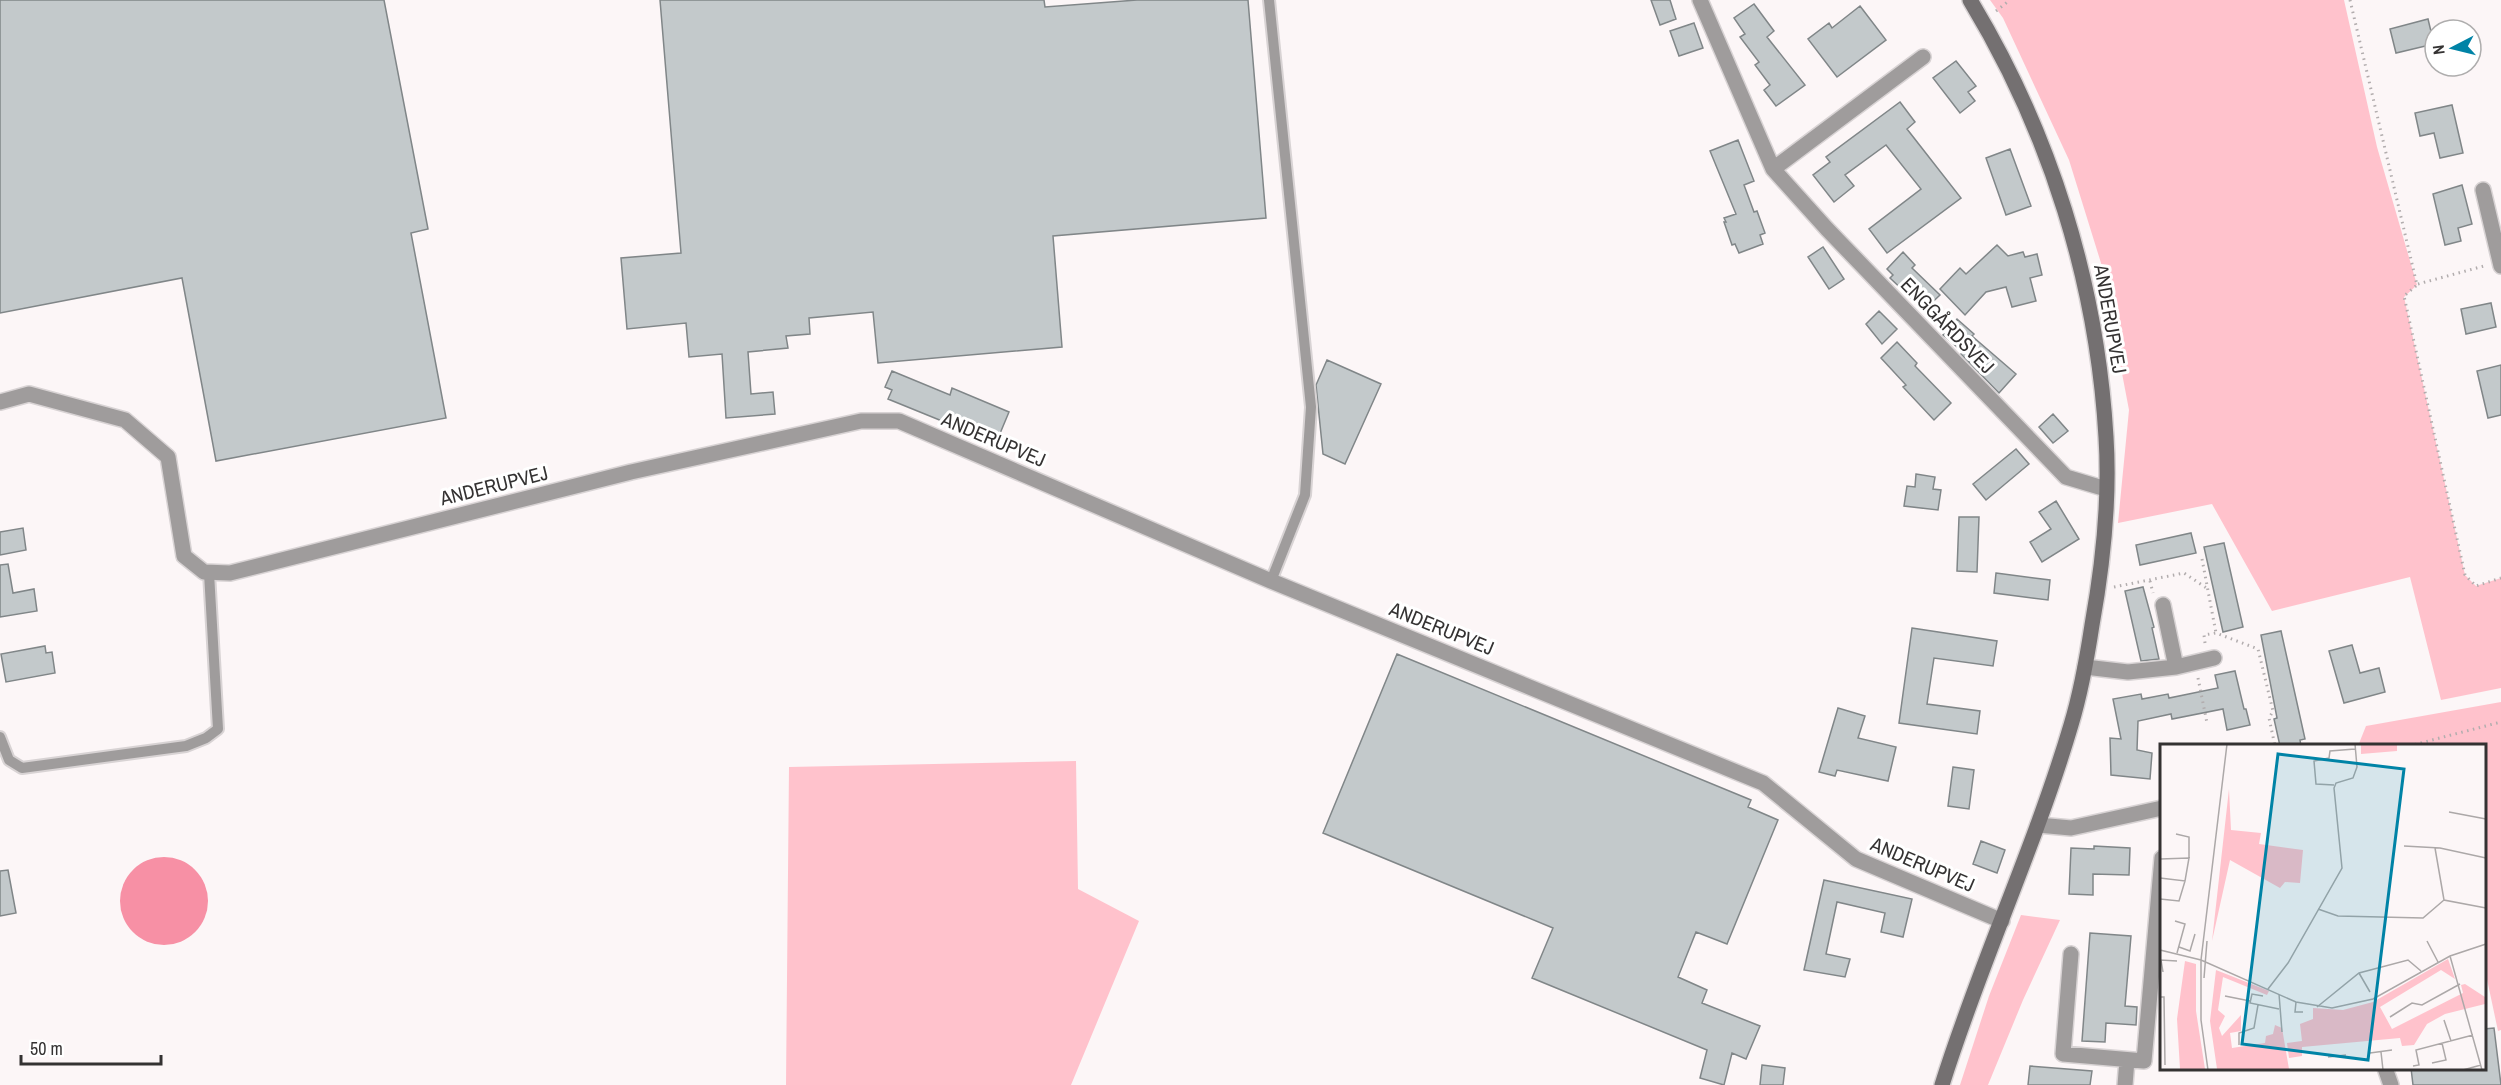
<svg xmlns="http://www.w3.org/2000/svg" width="2501" height="1085" viewBox="0 0 2501 1085" font-family="'Archivo Narrow',sans-serif">
	<style>
		.green { fill: #ffc2cc }
		.water { fill: #f790a5 }
		.building { fill: #c3c9cb; stroke: #808688; stroke-width: 1.5 }
		.lines { fill: none; stroke-linecap: round; stroke-linejoin: round }
		.lane-casing { stroke: #d8d3d4; stroke-width: 14 }
		.street-casing { stroke: #d8d3d4; stroke-width: 18 }
		.secondary-casing { stroke: #d8d3d4; stroke-width: 18 }
		.path { stroke: #b2adae; stroke-width: 3; stroke-dasharray: 1.5 4.5; stroke-linecap: butt }
		.lane { stroke: #9f9c9c; stroke-width: 10 }
		.street { stroke: #9f9c9c; stroke-width: 15 }
		.secondary { stroke: #747071; stroke-width: 15 }
		.labels { text-anchor: middle; dominant-baseline: central; stroke-width: 6; stroke-linejoin: round; paint-order: stroke }
		.street-label { font-size: 20px; fill: #343232; stroke: #fff }
		.inset-road { fill: none; stroke: #aca8a8; stroke-width: 1.5 }
		.view { fill: #0083a6; fill-opacity: 0.15; stroke: #0083a6; stroke-width: 3 }
		.inset-edge { fill: none; stroke: #343232; stroke-width: 3 }
	</style>
	<rect width="100%" height="100%" fill="#fcf6f7"/>
	<path class="green" d="M1990,0H2344L2377,147L2417,285L2404,297L2465,575L2476,586L2501,578V688L2441,700L2410,577L2272,611L2212,504L2118,523L2129,410L2101,263L2069,160L2003,18Z
		M2501,702V1030L2498,1031L2484,965V746H2358L2366,726Z
		M1076,761L1078,889L1139,921L1071,1085H786L789,767Z
		M2021,915L2060,920L2023,1000L1988,1085H1960L1989,996Z"/>
	<path class="water" d="M120 901a44 44 0 1 1 88 0a44 44 0 1 1-88 0Z"/>
	<path class="building" d="M0,0H384L428,229L411,233L446,418L216,461L182,278L0,313Z
		M660,0H1044L1045,7L1137,0H1248L1266,218L1053,236L1062,347L878,363L873,312L809,318L810,334L786,336L788,348L748,352L751,394L773,392L775,414L726,418L722,354L689,357L686,323L627,329L621,258L681,253Z
		M1651,0H1670L1676,19L1660,25Z
		M1754,4L1774,31L1767,37L1805,85L1776,106L1764,90L1770,85L1755,65L1759,62L1740,37L1745,34L1734,18Z
		M1860,6L1886,40L1837,77L1808,39L1829,23L1832,28Z
		M2428,19L2434,44L2396,53L2390,29Z
		M1694,23L1703,48L1679,56L1670,31Z
		M1956,61L1976,86L1968,92L1975,101L1960,113L1933,78Z
		M1900,102L1915,122L1907,129L1961,198L1887,253L1869,229L1921,189L1886,145L1845,175L1854,186L1834,202L1813,175L1830,162L1826,157Z
		M2452,105L2463,153L2440,158L2434,133L2420,136L2415,113Z
		M1738,140L1754,181L1744,185L1754,212L1757,211L1765,233L1760,235L1763,244L1739,253L1735,244L1732,245L1724,222H1726L1724,218L1736,214L1710,151Z
		M2010,149L2031,206L2006,215L1986,158Z
		M2462,185L2472,224L2458,228L2461,241L2445,245L2433,194Z
		M1997,245L2008,256L2023,252L2025,257L2037,254L2042,275L2030,278L2036,301L2012,307L2006,287L1986,292L1965,315L1940,289L1960,268L1966,274Z
		M1823,247L1844,279L1829,289L1808,257Z
		M1903,252L1915,265L1912,268L1940,295L1924,310L1890,278L1893,275L1887,269Z
		M2491,303L2496,327L2466,334L2461,309Z
		M1879,311L1897,329L1882,344L1866,324Z
		M1957,319L1974,334L1972,336L2016,374L1999,393L1961,354L1963,352L1943,335Z
		M1897,342L1917,363L1915,366L1951,403L1934,420L1903,387L1906,385L1881,358Z
		M1327,360L1381,384L1345,464L1323,454L1316,385Z
		M2501,365V415L2488,418L2477,371Z
		M892,371L950,395L952,388L1009,412L996,443L888,399L892,390L885,387Z
		M2053,414L2068,431L2053,443L2039,427Z
		M2016,449L2029,464L1986,500L1973,484Z
		M1916,474L1935,477L1933,489L1941,490L1938,510L1904,506L1907,486L1915,487Z
		M2056,501L2079,539L2042,562L2030,542L2051,529L2039,512Z
		M1959,517H1979L1977,572L1957,571Z
		M23,528L26,550L0,555V532Z
		M2191,533L2196,553L2140,565L2136,545Z
		M2224,543L2243,627L2223,632L2204,547Z
		M8,564L13,593L34,589L37,611L0,617V565Z
		M1996,573L2050,580L2048,600L1994,593Z
		M2143,587L2154,627L2152,628L2159,659L2141,661L2125,591Z
		M1912,628L1997,641L1993,666L1934,658L1927,704L1980,711L1977,734L1899,723Z
		M2281,631L2305,739L2300,740L2301,746H2280L2274,719L2277,718L2261,635Z
		M2352,645L2360,673L2379,668L2385,692L2344,703L2329,651Z
		M45,646L46,653L52,652L55,673L6,682L1,654Z
		M1397,654L1751,800L1748,807L1778,820L1727,944L1696,932L1678,977L1707,990L1702,1003L1760,1026L1746,1059L1732,1053L1724,1085L1700,1078L1707,1050L1532,978L1553,928L1323,833Z
		M2235,671L2244,709H2246L2250,725L2227,730L2223,709L2172,719L2171,714L2138,721L2137,750L2152,753L2150,779L2111,775L2110,738L2121,739L2113,699L2141,694L2142,699L2168,694L2169,698L2218,688L2215,675Z
		M1838,708L1865,716L1858,738L1896,747L1888,781L1837,770L1835,776L1819,772Z
		M1953,767L1974,770L1969,809L1948,806Z
		M1981,841L2005,850L1997,873L1973,864Z
		M2094,846L2130,848L2129,875L2093,874V895L2069,894L2071,848L2094,849Z
		M8,870L16,913L0,916V871Z
		M1824,880L1912,899L1903,937L1881,932L1885,913L1837,902L1826,954L1850,959L1845,977L1804,970Z
		M2090,933L2131,936L2125,1006L2137,1007L2136,1025L2106,1023L2105,1042L2082,1041Z
		M2494,1028L2501,1085H2413L2411,1068H2484V1029Z
		M1762,1065L1785,1068L1783,1085H1760Z
		M2030,1066L2092,1071L2090,1085H2028Z"/>
	<g class="lines">
		<g class="lane-casing">
			<path id="lane" d="M1269,0L1311,407L1305,495L1271,581
				M0,737L9,760L22,768L186,746L206,738L218,729L209,573"/>
		</g>
		<g class="street-casing">
			<path id="street" d="M1700,0L1773,169L1827,229L2066,477L2106,489
				M1773,169L1923,57
				M2483,190L2501,266
				M0,402L29,394L125,420L168,457L184,556L204,572L230,573L631,472L861,421H899L1271,581L1763,783L1856,859L2002,921
				M2085,667L2128,672L2176,667L2163,605
				M2176,667L2214,658
				M2038,825L2071,828L2162,808
				M2071,954L2063,1054L2144,1061L2162,858
				M2385,1068L2391,1085
				M2125,1085L2127,1060"/>
		</g>
		<g class="secondary-casing">
			<path id="secondary" d="M1942,1085C1980,963 2035,847 2071,725C2081,692 2087,658 2092,625C2103,564 2110,499 2106,437C2097,283 2050,132 1970,0"/>
		</g>
		<path class="path" d="M2350,0L2417,285L2404,296L2465,575L2476,586L2501,578
			M1996,11L2010,0
			M2418,284L2484,266
			M2202,559L2216,633
			M2150,581L2153,593
			M2114,587L2184,573L2208,589
			M2205,643L2204,635L2216,633L2258,649L2273,711L2269,718L2275,746
			M2198,678L2207,723
			M2409,746L2501,722"/>
		<use href="#lane" class="lane"/>
		<use href="#street" class="street"/>
		<use href="#secondary" class="secondary"/>
	</g>
	<g class="labels">
		<g class="street-label">
			<text transform="translate(2111 319) rotate(80)">ANDERUPVEJ</text>
			<text transform="translate(1948 325) rotate(46)">ENGGÅRDSVEJ</text>
			<text transform="translate(994 439) rotate(23)">ANDERUPVEJ</text>
			<text transform="translate(494 485) rotate(-14)">ANDERUPVEJ</text>
			<text transform="translate(1442 628) rotate(22)">ANDERUPVEJ</text>
			<text transform="translate(1923 864) rotate(23)">ANDERUPVEJ</text>
		</g>
	</g>
	<g transform="translate(2160 744)">
		<rect width="326" height="326" fill="#fcf6f7"/>
		<path d="M201,0H237V7L201,10ZM69,45L71,86L101,89L99,100L143,106L140,139L125,138L120,144L70,116L52,197ZM288,215L295,235L281,226L220,263L232,285L303,249L301,241L305,240L325,253V260L285,270L267,280L254,301L242,302L240,294L142,303V312L129,314L127,299L142,297L140,280L153,275V264L183,266L213,258ZM25,217L36,220V267L45,325H20L17,275ZM56,226L109,247L107,251L63,233L58,266L65,272L59,284L62,292L81,271V287L70,289L72,304L105,299L106,292L113,290L115,281L122,284L129,325H57L50,277Z" fill="#ffc2cc"/>
		<path class="inset-road" d="M174,41L156,40L154,17L169,14L170,7L195,5M289,68L326,75M16,90L29,93V114M244,102L280,104L326,114M275,104L284,156L326,164M0,115L29,114L25,137L0,134M0,155L19,157L25,137M158,165L178,172L263,174L284,156M15,177L25,180L17,209M267,197L278,218M19,203L30,207L35,190M0,206L41,216L136,258L172,264L213,255L290,212L326,200M290,212L322,326M3,228L1,216L17,217M199,229L210,248M44,234L47,197M108,245L128,219L182,124L174,44L176,39L193,34L197,23L195,0M119,250L122,288M65,252L90,257M103,252L92,250L90,259L119,265M0,253H4L5,321M136,258L135,268H143M157,263L199,229L248,216L261,227M230,273L252,259L262,261L300,240M284,276L291,297M79,301V289L94,284L98,261M221,308L223,326M210,309L232,306M168,313L186,311M272,319L286,316L282,299M253,322L259,321L256,306L313,291M48,326L41,276V216L67,0M303,326L321,321"/>
		<path class="view" d="M118,10L244,25L208,316L82,300Z"/>
		<rect width="326" height="326" class="inset-edge"/>
	</g>
	<g transform="translate(2453 48) rotate(263)"><circle r="28" fill="#ffffff" stroke="#aeadad" stroke-width="1.5"/>
	<path d="M0-4.5L10 22L0 15L-10 22Z" fill="#0083a6"/>
	<text y="-9" font-size="16" font-weight="bold" text-anchor="middle" fill="#343232">N</text>
	</g>
	<path d="M21 1055v9h140v-9" fill="none" stroke="#343232" stroke-width="3"/>
	<text x="30" y="1055" font-size="18" fill="#343232" stroke="#ffffff" stroke-width="4.5" paint-order="stroke">50 m</text>
</svg>
